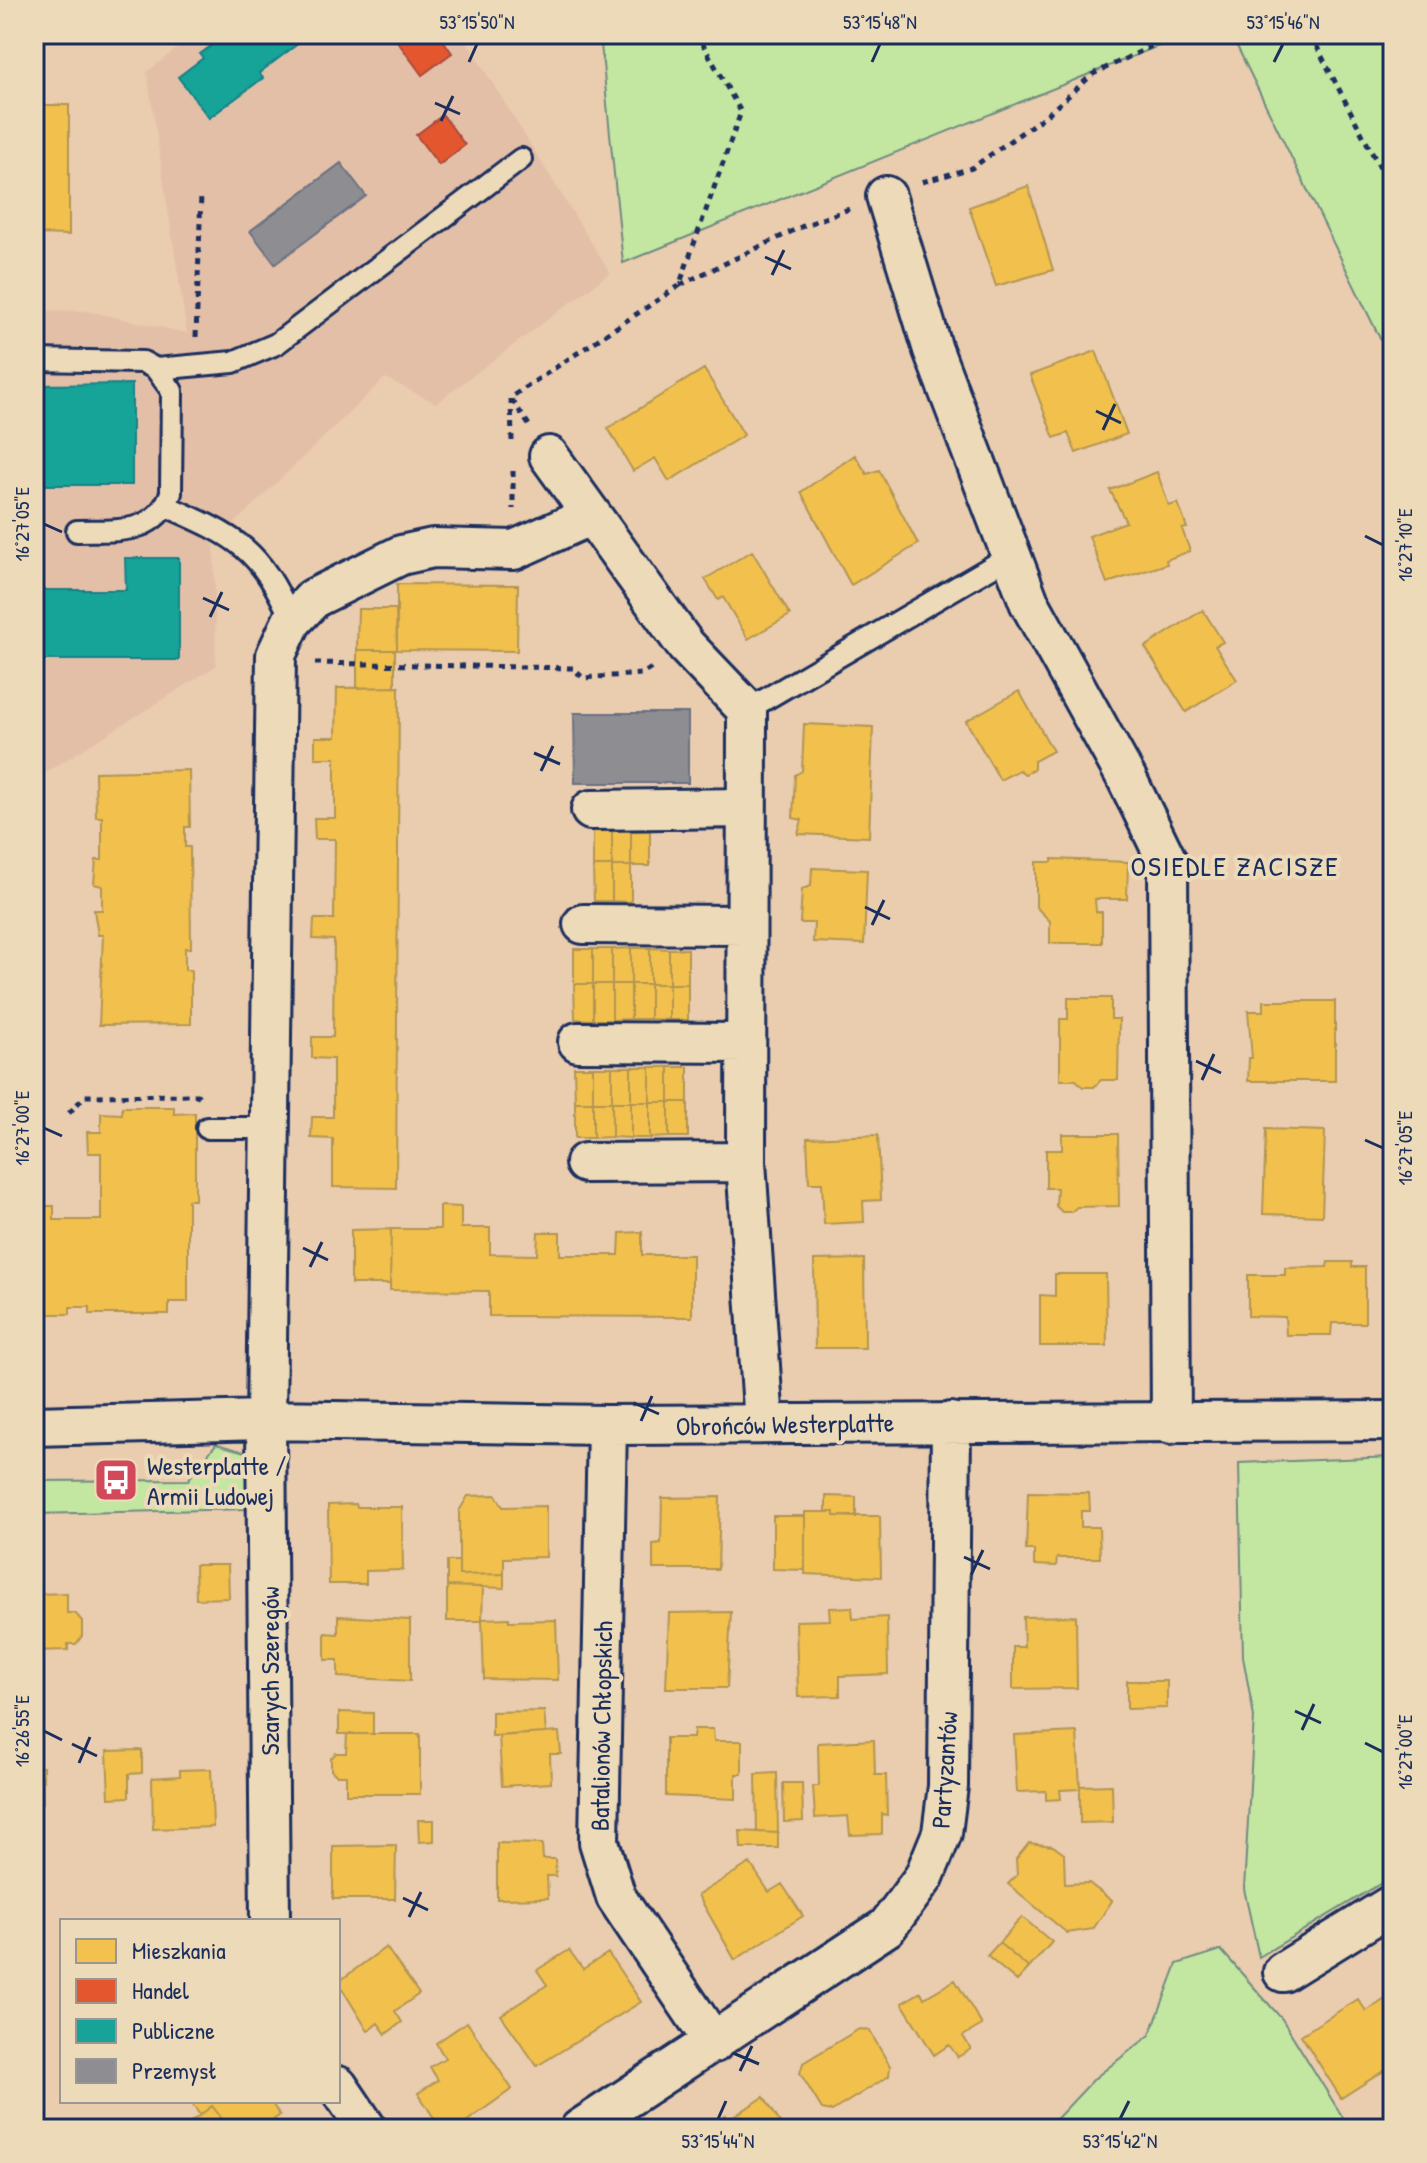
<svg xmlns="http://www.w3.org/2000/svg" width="1427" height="2163" viewBox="0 0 1427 2163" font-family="'Patrick Hand',sans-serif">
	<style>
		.built { fill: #e4bfa7 }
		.green { fill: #c3e7a1; stroke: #6f8b80; stroke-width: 2 }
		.homes { fill: #f2c14e; stroke: #b29553; stroke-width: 2 }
		.shops { fill: #e4572e; stroke: #a84b3c; stroke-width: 2 }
		.public { fill: #17a398; stroke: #188087; stroke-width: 2 }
		.industry { fill: #8d8d92; stroke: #6b7182; stroke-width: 2 }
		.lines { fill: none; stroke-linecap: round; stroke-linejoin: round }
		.lane-casing { stroke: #1b2f5e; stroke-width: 26 }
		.street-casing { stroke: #1b2f5e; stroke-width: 44 }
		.path { stroke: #1b2f5e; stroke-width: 5; stroke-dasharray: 6 6; stroke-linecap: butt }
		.lane { stroke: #eddab8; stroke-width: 20 }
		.street { stroke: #eddab8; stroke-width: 38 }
		.ticks { fill: none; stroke: #1b2f5e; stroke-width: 3 }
		.labels { text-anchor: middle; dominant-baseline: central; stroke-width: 8; stroke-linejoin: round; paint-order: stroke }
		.street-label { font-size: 26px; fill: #1b2f5e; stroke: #eddab8 }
		.poi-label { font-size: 26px; fill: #1b2f5e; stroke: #eddab8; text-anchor: start }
		.neighbourhood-label { font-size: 28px; letter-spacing: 2px; fill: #1b2f5e; stroke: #eddab8 }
		.neatline { fill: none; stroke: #1b2f5e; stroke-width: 3 }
		.ticks-label { font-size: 20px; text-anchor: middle; fill: #1b2f5e }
	</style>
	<rect width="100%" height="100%" fill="#eaccaf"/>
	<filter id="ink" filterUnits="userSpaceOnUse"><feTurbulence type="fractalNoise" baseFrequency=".0125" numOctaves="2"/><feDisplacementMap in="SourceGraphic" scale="16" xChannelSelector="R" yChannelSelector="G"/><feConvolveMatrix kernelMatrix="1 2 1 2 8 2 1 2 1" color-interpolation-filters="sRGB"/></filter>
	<g filter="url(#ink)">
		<path class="built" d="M195,34H462L610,273L436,403L385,378L214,543L216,666L34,780V310L87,311L187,333L147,72Z"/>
		<path class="green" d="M600,34H1188L623,263Z
			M1231,34H1393V365Z
			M216,1444L267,1458L248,1509L34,1514V1481L188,1480Z
			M1393,1457V1876L1259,1957L1244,1889L1254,1717L1243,1657L1239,1463Z
			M1221,1950L1282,2019L1350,2129H1047L1095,2078L1150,2035L1177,1964Z"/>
		<path class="homes" d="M34,105H69V235L34,234Z
			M1028,186L1053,270L996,286L969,207Z
			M1096,351L1127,434L1076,453L1068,433L1054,438L1030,375Z
			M704,369L744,435L669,481L655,458L633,471L608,428Z
			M855,455L867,474L879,470L918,544L851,585L801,492Z
			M1157,472L1169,506L1178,503L1187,528L1182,529L1190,551L1166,560L1167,564L1107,583L1089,536L1126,522L1110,490Z
			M752,551L790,615L748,639L723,597L718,600L705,579Z
			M397,584L518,585L517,651L397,650Z
			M358,609H396L397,650H357Z
			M1203,610L1223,642L1215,646L1237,680L1186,712L1145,647Z
			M357,650H395V687L357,688Z
			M399,687L396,1188L333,1187V1139L311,1138L312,1117H333V1059L312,1058V1037H333L334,940L313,939L314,919H334L335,839H315L314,818H335V758H315V737H336L337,688Z
			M1019,691L1053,751L1034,761V769L1025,774L1019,770L1000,780L966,721Z
			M804,724L873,727L869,837L798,834L802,820L793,818L795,775L802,771Z
			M189,770L190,827H185V847H190L191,948H185V970H191V1024L99,1025L103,935H98L94,910H102V886L94,884L96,860H102V817H96L95,772Z
			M593,830L612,831V866H593Z
			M612,831H631V866H612Z
			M631,831H650V866H631Z
			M1052,859L1128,862L1127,899H1095L1096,912H1102V943H1050V921L1036,907V862H1052Z
			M593,866H612V901H594Z
			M612,866H631V902L612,901Z
			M812,868L867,870L864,944L813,942L814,923H800L802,889L811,886Z
			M631,948H650V984H631Z
			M631,948V984H612V949Z
			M650,948L669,949V984H650Z
			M574,949H593V984H574Z
			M593,949H612V984H593Z
			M669,949H688V984H669Z
			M574,984H593V1020L575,1019Z
			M593,984H612V1020H593Z
			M612,984H631V1019L612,1020Z
			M631,984H650V1019H631Z
			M650,984H669V1020L650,1019Z
			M669,984H688V1020H669Z
			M1068,998H1111V1019H1119L1118,1080H1101L1094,1087H1083L1076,1080H1060V1019H1068Z
			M1264,1001H1335V1081H1248L1249,1058H1252L1248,1011H1264Z
			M574,1067H593V1102H575Z
			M593,1067H612V1102H593Z
			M612,1067H631V1102H612Z
			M631,1067H650V1102H631Z
			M650,1067H669V1102H650Z
			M669,1067H688V1102H669Z
			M575,1102H593V1138H575Z
			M593,1102H612V1137L593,1138Z
			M612,1102H631V1138L612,1137Z
			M631,1102H650V1138H631Z
			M650,1102H669V1137L650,1138Z
			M669,1102H688V1137H669Z
			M122,1107H174V1114L195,1113V1200H188V1302H169V1314H90V1307H70V1314H34V1206H54V1220H101V1153H88L87,1132H101V1113L122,1114Z
			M1266,1129L1325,1131L1322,1216L1263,1214Z
			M1062,1134H1118L1119,1206L1077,1207L1071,1212H1062L1056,1206L1057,1188H1046V1150H1062Z
			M878,1135L881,1200L863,1201L864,1222L824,1224L822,1183H809L807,1138Z
			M440,1206L461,1207V1228H490V1254L537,1255L538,1232H560V1255H619L620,1233L642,1232V1255H692V1317L489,1316V1291L390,1290L391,1229H440Z
			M391,1229L390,1284H351V1230Z
			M864,1259L865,1348H815L814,1260Z
			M1328,1262H1352V1267H1365V1323H1332L1331,1335H1286L1285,1317L1248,1316V1275H1285V1268L1327,1267Z
			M1055,1274H1106L1107,1346H1040V1295L1055,1296Z
			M1028,1492L1089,1493L1090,1511H1081V1527H1099L1100,1558H1057L1056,1566L1034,1565V1550H1026Z
			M496,1495L503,1507L546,1506V1557L504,1558V1574L459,1575V1511L468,1496Z
			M826,1496L856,1497V1517L834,1516V1512H826Z
			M720,1497L718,1569H653V1544L661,1543L662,1498Z
			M356,1504L357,1507H402L403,1570L366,1571V1584H329L328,1505Z
			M805,1512H834V1516H880L881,1577L805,1574Z
			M773,1516H805V1570L773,1569Z
			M447,1561H459V1575L504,1574V1588L447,1586Z
			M195,1565H228L229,1598L196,1599Z
			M447,1586L483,1587L482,1621H447Z
			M67,1593V1613H75L82,1621V1636L76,1644H68V1650L34,1651L37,1594Z
			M852,1607L853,1619L887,1617L888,1674L840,1676V1696L798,1697L796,1621L830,1620L829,1608Z
			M731,1612L727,1688H666L669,1613Z
			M338,1616L410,1620V1681L338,1677V1660H325V1633L338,1634Z
			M1076,1616L1077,1688L1013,1689V1647H1024L1023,1617Z
			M509,1618V1621L556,1620L558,1680L484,1679L482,1619Z
			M1127,1681H1167V1708L1127,1709Z
			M544,1711L546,1733L492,1736V1712Z
			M339,1712L373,1713V1734H339Z
			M694,1729H713L714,1741H742V1774H736V1799L666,1796V1738H693Z
			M559,1732L561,1754H550L551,1783L502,1786L499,1736Z
			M1077,1732L1080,1789L1060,1790L1061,1799L1046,1800V1791L1017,1792L1014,1735Z
			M347,1734H420V1794H346V1775H336L331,1770V1758L336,1753H346Z
			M874,1740L875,1775H886L887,1815L882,1814V1834L850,1835L848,1816L815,1818L813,1786H819L818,1743Z
			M142,1750V1773L129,1774V1797L109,1798L107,1751Z
			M34,1767H43V1803H34Z
			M211,1769L213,1827L153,1829L152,1778L180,1776V1770Z
			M777,1773L778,1833L757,1832L756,1774Z
			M783,1783H802L803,1821L784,1822Z
			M1112,1785L1113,1822L1080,1823V1786Z
			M418,1820H434V1841L419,1842Z
			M740,1831L778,1833V1848H741Z
			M34,1840H40L41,1877H34Z
			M497,1843L542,1844L543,1859H555L556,1876H547L548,1898L497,1899Z
			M1029,1843L1053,1846L1064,1854L1065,1884L1089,1883L1112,1901L1093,1929L1067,1933L1008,1884L1017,1875L1016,1859Z
			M396,1845L395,1899H333V1846Z
			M750,1863L769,1892L782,1884L803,1916L735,1960L698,1895Z
			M34,1912H41V1948H34Z
			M1022,1917L1052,1942L1029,1968L999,1943Z
			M999,1943L1029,1968L1017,1981L987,1956Z
			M386,1947L419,1994L395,2011L402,2022L386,2034L378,2023L368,2031L338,1982Z
			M569,1950L583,1969L608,1953L641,2002L537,2066L501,2015L547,1985L537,1970Z
			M955,1980L982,2025L963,2036L971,2049L958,2057L949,2045L934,2055L902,2003L921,1992L924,1998Z
			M34,1987H42V2017H34Z
			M1389,1997L1393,2005V2047L1390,2049L1393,2065L1341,2098L1301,2035L1358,1999L1366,2011Z
			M467,2022L512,2089L456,2129H441L418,2093L438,2080L430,2067L445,2058L436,2043Z
			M859,2029L869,2030L890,2066L889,2076L832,2111L822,2109L800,2073L803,2063Z
			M34,2056H42L43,2091H34Z
			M764,2097L784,2129H705L726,2115L728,2120Z
			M190,2101H270L280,2115L261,2129H230L212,2106L200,2115Z
			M212,2106L230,2129H181L200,2115Z"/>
		<path class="shops" d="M392,34H439L452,53L422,75Z
			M443,115L465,145L439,165L416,135Z"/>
		<path class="public" d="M227,34H311L259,73L263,78L209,118L178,77L203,58L200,54Z
			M132,384V485H34V385Z
			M125,558H179V660H34V590H126Z"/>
		<path class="industry" d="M341,163L366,196L275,264L250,231Z
			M574,713H688V783H575Z"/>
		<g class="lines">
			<g class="lane-casing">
				<path id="lane" d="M34,360L143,362L156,369L172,391L171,493C155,536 116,530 77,531
					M156,369L233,362L276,344L521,159
					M166,506C237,537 260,548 292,621
					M747,710L1010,556
					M207,1128H270"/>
			</g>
			<g class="street-casing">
				<path id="street" d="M886,196L933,350L1029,602L1127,779L1168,863L1171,1424
					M549,456L686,646L747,710L746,1162L764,1424
					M591,810L746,808
					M583,924L746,925
					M578,1042L746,1043
					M585,1163L746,1162
					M607,1425L599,1842L616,1897L714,2043
					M34,1426L266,1420L607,1425L1393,1421
					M270,1921L266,1420L276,655L292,621L314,598L401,555L433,548L514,550L590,516
					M1283,1972L1393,1904
					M338,2086L367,2129
					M580,2129L887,1927L924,1877L942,1833L948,1786L951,1422"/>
			</g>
			<path class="path" d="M1321,34L1317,47L1393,193
				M922,182L972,168L1049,113L1093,74L1152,46L1169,34
				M680,285L803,226L849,209
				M196,337L201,194
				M512,400L529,425
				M512,441L511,397L679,286L741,112L697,34
				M513,471V509
				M315,663L573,668L583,678L642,674L655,666
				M69,1113L85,1096L197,1095L204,1099"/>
			<use href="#lane" class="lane"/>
			<use href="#street" class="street"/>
		</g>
	</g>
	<path class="ticks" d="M469,62L477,44M872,62L880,44M1274,62L1283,44M435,103L460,114M441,121L453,96M765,257L791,269M772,275L784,250M1096,411L1121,423M1103,430L1115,404M44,524L62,532M1365,536L1383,545M203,598L229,610M210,617L222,592M534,753L560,764M541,771L553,746M865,907L890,919M872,925L884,900M1196,1061L1221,1073M1202,1080L1214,1054M44,1128L62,1136M1365,1140L1383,1148M303,1248L328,1260M310,1267L322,1242M634,1403L659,1414M641,1421L652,1396M964,1557L990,1569M971,1575L983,1550M1295,1711L1321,1723M1302,1730L1314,1704M44,1731L62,1740M1365,1743L1383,1752M72,1744L97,1756M79,1763L90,1737M403,1898L428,1910M409,1917L421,1892M733,2053L759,2064M740,2071L752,2046M718,2119L726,2101M1120,2119L1129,2101"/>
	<defs>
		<g id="bus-square" transform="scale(2.3)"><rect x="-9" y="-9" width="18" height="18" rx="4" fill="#d1495b" stroke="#eddab8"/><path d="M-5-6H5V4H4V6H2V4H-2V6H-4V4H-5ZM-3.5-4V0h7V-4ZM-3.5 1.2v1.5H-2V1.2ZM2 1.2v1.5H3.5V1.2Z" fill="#fff"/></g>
	</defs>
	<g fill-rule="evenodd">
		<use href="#bus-square" x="116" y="1480"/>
	</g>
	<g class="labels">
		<g class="street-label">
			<text transform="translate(785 1424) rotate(-1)">Obrońców Westerplatte</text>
			<text transform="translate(269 1671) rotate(-90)">Szarych Szeregów</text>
			<text transform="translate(601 1726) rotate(-89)">Batalionów Chłopskich</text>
			<text transform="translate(944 1770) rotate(-86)">Partyzantów</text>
		</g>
		<g class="poi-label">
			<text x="147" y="1465">Westerplatte /<tspan x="147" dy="30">Armii Ludowej</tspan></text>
		</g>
		<g class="neighbourhood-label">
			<text x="1235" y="866">OSIEDLE ZACISZE</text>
		</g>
	</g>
	<rect width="1427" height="2163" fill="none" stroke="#eddab8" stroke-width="88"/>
	<rect x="60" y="1919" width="280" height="184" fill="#eddab8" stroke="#999694" stroke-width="2"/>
	<rect x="76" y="1939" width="40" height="24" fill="#f2c14e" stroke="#999694" stroke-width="2"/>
	<text x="132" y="1959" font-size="24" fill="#1b2f5e">Mieszkania</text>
	<rect x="76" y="1979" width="40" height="24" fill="#e4572e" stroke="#999694" stroke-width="2"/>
	<text x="132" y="1999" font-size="24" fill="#1b2f5e">Handel</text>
	<rect x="76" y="2019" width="40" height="24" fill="#17a398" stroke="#999694" stroke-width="2"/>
	<text x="132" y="2039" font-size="24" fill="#1b2f5e">Publiczne</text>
	<rect x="76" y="2059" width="40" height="24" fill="#8d8d92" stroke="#999694" stroke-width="2"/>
	<text x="132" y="2079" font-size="24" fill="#1b2f5e">Przemysł</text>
	<rect x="44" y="44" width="1339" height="2075" class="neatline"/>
	<g class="ticks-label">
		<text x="477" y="29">53°15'50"N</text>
		<text x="880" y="29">53°15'48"N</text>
		<text x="1283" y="29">53°15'46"N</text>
		<text transform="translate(22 524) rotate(-90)" y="7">16°27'05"E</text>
		<text transform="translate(1405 545) rotate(-90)" y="7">16°27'10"E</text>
		<text transform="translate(22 1128) rotate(-90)" y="7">16°27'00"E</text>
		<text transform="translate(1405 1148) rotate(-90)" y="7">16°27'05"E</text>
		<text transform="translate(22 1731) rotate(-90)" y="7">16°26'55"E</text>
		<text transform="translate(1405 1752) rotate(-90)" y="7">16°27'00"E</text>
		<text x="718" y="2148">53°15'44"N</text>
		<text x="1120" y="2148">53°15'42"N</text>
	</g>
</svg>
